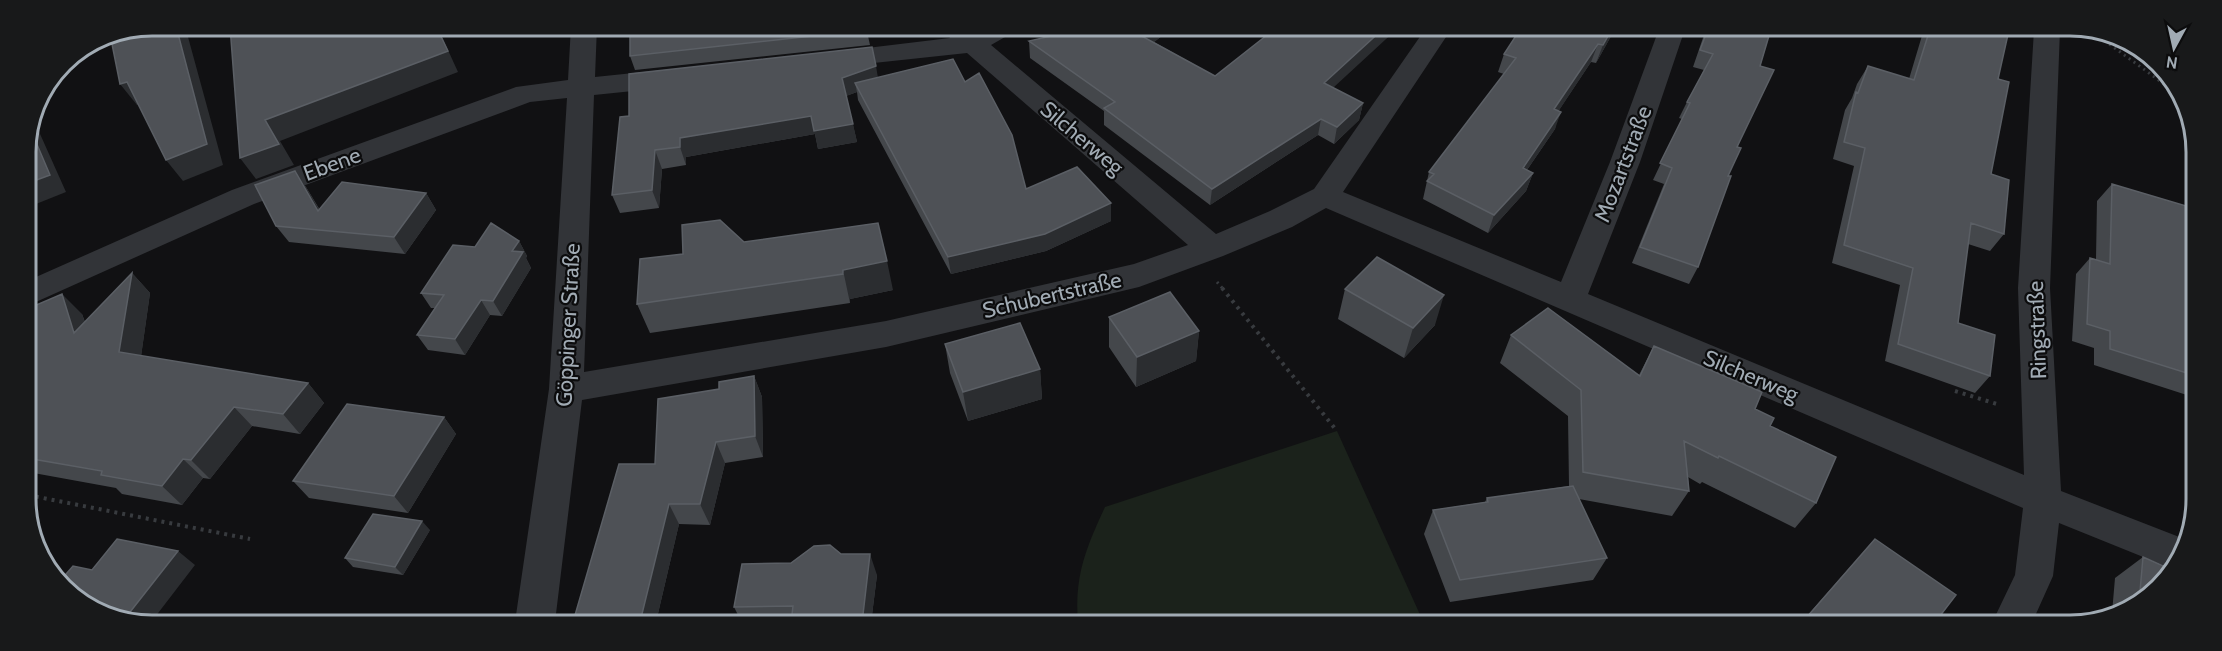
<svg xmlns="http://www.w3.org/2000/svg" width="2222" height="651" viewBox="0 0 2222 651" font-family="Cabin,sans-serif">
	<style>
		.green { fill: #1b221b }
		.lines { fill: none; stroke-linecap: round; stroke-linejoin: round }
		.path-far1 { stroke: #383b3f; stroke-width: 3; stroke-dasharray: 2 4; stroke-linecap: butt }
		.path { stroke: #383b3f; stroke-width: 4; stroke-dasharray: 3 5; stroke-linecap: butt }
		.minor { fill: #323438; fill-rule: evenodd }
		.wall { fill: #44474b }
		.shaded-wall { fill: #2b2d30 }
		.building { fill: #4e5156; stroke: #5b5f65; stroke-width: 1.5 }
		.labels { text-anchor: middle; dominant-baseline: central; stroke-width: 4.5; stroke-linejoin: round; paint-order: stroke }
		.street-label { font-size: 22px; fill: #a1abb4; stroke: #0c0c0d }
		.rim { fill: none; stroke: #a1abb4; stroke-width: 3 }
	</style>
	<rect width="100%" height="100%" fill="#111113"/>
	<path class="green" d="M1337,431L1422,619L1395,624L1078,623C1074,576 1086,548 1105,507Z"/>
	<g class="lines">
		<path class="path-far1" d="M2090,30L2175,92
			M1217,282L1223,289"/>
		<path class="path" d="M1222,288L1337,431
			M1955,391L2000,405
			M28,495L250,539"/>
		<path class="minor" d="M571,26H597L595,77L672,69L682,72L686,78L682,84L672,87L594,95L584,372L886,321L1134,264L1188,245L967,53L827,68L817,66L814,60L817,54L950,38L946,32L949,27H969L975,32L983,27H1016L1012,33L991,45L1216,234L1270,211L1314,189L1426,28H1452L1343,192L1561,282L1610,162L1659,29H1685L1640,162L1588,294L2024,475L2018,288L2034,30H2060L2050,288L2061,491L2187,540L2168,567L2059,523L2053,576L2031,625H1991L2015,575L2023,508L1326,208L1292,227L1223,256L1139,287L886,347L582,400L555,622H515L549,389L567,98L530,102L254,204L27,306V281L232,190L516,87L568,80Z"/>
	</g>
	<path class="wall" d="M866,27L870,45L635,70L630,56Z
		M1140,28H1172L1154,42L1215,76L1334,88L1363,103L1359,120L1334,144L1318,135L1210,205L1104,125V111L1030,58L1029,41L1142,36Z
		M1521,28L1615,29L1596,63L1591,62L1559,110L1555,129L1527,170L1533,173L1526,191L1488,233L1423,199L1429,172L1504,74L1498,72L1504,54Z
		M1706,29H1771L1728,176L1698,267L1689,284L1632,263L1664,184L1653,180L1682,119L1679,118L1687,102L1704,70L1693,67Z
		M1924,29L2009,30L1998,79L1991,174L2004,234L1990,251L1968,244L1958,323L1990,376L1975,393L1885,361L1900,285L1832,263L1854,166L1833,159L1845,110L1852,98L1857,84L1868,66L1909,79Z
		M878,77L965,82L1026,189L1111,221L1046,251L951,274L858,100L857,92L846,96L857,142L818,149L815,134L686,157V165L662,169L659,208L620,213L612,195L620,117Z
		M295,171L306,187L320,210L426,193L436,210L405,254L289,242L276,226Z
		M2112,184L2194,214L2193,397L2094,365V348L2072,341L2076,274L2090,258L2096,259L2097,201Z
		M519,241L527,256L526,258L531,268L502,316L490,315L465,355L428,350L417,335L435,308H431L421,293L475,247Z
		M744,242L893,290L850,299V303L650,333L637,304L683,254Z
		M132,273L150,293L141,356L308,383L324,403L300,434L252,426L210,479L203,478L182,505L122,494L116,488L28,472L27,309L82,314L85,322Z
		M1345,289L1435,325L1404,358L1338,319Z
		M1109,317L1199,331L1196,361L1136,387L1109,347Z
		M1511,335L1639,375L1654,346L1755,409L1770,426L1816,503L1795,528L1702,482L1700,484L1688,477L1689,491L1672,516L1579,499L1607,558L1593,580L1450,602L1424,534L1433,510L1485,502L1487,498L1569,486L1568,416L1500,363Z
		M945,344L1040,369L1042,399L968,421L950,373Z
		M754,376L762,397L763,457L725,463L710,525L679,524L656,622H573L655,464L719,389Z
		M444,417L456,434L408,513L309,498L293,481Z
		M430,530L403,575L353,567L345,558Z
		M1875,539L1933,625H1799L1859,557Z
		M841,554L877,575L871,623H742L734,607L791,563Z
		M2143,557L2147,599L2112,613L2115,578Z"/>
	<path class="shaded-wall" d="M176,26H185L223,165L183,181L166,160Z
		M436,26H437L458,72L280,141L294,165L256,179L240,158L265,120Z
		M1150,28H1172L1145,49V32Z
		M1384,28H1398L1321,99L1324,83Z
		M1612,29H1615L1596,63L1603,45Z
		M1598,44L1591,62L1548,127L1554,109Z
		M876,66L879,84L855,83L857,92L846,96L842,78Z
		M127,82L143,103L137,105L120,84Z
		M1363,103L1359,120L1334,144L1337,127Z
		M1561,112L1555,129L1516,186L1523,168Z
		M32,116L66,192L26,208V184L30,128Z
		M811,116L853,124L857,142L818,149L815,134L686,157V165L680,147V138Z
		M1321,119L1318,135L1210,205L1212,189Z
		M655,150L662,169L659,208L652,190Z
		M295,171L306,187L330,228L318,211Z
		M1533,173L1526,191L1488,233L1494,215Z
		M426,193L436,210L405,254L394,237Z
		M1111,203V221L1046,251L951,274L948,257Z
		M519,241L527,256L526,258L531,268L502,316L493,301L512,251Z
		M887,261L893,290L850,299V303L843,270Z
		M132,273L150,293L139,371L119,352Z
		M62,294L82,314L95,353L74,333Z
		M1444,295L1435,325L1404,358L1413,328Z
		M481,300L490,315L465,355L455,339Z
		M1199,331L1196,361L1136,387L1137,357Z
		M1040,369L1042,399L968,421L963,392Z
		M754,376L762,397L763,457L755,436Z
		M308,383L324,403L300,434L283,414Z
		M234,407L252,426L210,479L191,460Z
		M444,417L456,434L408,513L394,496Z
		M716,442L725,463L710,525L700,504Z
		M183,459L203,478L182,505L162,486Z
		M669,504L679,524L656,622H643L641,618Z
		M422,521L430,530L403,575L395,567Z
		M178,551L195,565L152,621H123Z
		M870,554L877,575L871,623H862Z"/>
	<path class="building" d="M152,26H176L207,144L166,160L127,82L120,84L110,34Z
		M230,26H436L448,51L265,120L279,144L240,158Z
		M630,27H866L867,30L630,56Z
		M1086,28H1127L1215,76L1276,28H1384L1324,83L1363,103L1337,127L1321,119L1212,189L1104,108L1115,102L1029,41Z
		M1144,28H1150L1145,32Z
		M1521,28L1612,29L1603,45L1598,44L1554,109L1561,112L1523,168L1533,173L1494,215L1427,181L1434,174L1429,172L1516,58L1504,54Z
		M1708,29H1771L1760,66L1774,70L1737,147L1741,148L1728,176H1731L1698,267L1640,247L1672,168L1660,163L1690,103L1687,102L1713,54L1700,50Z
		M1930,29L2009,30L1998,79L2009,82L1991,174L2009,180L2004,234L1971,223L1958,323L1995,335L1990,376L1898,344L1913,268L1844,245L1865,148L1844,142L1856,92L1858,93L1868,66L1914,80Z
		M872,47L876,66L842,78L853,124L814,131L811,116L680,138V147L655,150L652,190L612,195L620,117L629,116V74Z
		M953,59L965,82L979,73L1012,135L1026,189L1077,167L1111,203L1045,234L948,257L855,83Z
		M30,128L50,175L26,184V144Z
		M295,171L318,211L342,182L426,193L394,237L276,226L255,185Z
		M2112,184L2193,208V375L2110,349V331L2087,324L2090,258L2110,264Z
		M720,220L744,242L878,223L887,261L843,270V274L637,304L640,259L683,254L682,225Z
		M491,223L519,241L512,251L523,252L493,301L481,300L455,339L417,335L444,295L421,293L453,245L475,247Z
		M1377,257L1444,295L1413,328L1345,289Z
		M132,273L119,352L308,383L283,414L234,407L191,460L183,459L162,486L101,475L102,471L27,458V309L62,294L74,333Z
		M1170,292L1199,331L1137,357L1109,317Z
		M1548,308L1640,376L1654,346L1762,392L1755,409L1774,418L1770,426L1836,457L1816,503L1719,456L1718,458L1684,441L1689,491L1583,472L1581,390L1511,335Z
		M1020,323L1040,369L963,392L945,344Z
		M754,376L755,436L716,442L700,504H669L641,618H616L615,622H573L619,464H655L658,399L719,389V382Z
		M347,404L444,417L394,496L293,481Z
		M1573,486L1607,558L1460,580L1433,510L1488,502L1487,498Z
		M373,514L422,521L395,567L345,558Z
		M117,539L178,551L123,621H119L62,588L59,582L73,566L92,570Z
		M1875,539L1956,595L1933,625H1800Z
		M830,545L841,554H870L862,623H791L793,606L734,607L742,564L791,563L814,546Z
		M2143,557L2168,568L2147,599L2139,603Z"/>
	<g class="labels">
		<g class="street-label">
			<text transform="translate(1082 138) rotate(40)">Silcherweg</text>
			<text transform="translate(332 164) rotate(-20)">Ebene</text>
			<text transform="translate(1623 164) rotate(-69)">Mozartstraße</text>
			<text transform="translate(1052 295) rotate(-13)">Schubertstraße</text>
			<text transform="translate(568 325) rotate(-87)">Göppinger Straße</text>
			<text transform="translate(2037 330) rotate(-92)">Ringstraße</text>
			<text transform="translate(1751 376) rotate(23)">Silcherweg</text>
		</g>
	</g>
	<path d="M0 0H2222V651H0ZM152 36H2070A116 116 0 0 1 2186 152V499A116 116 0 0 1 2070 615H152A116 116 0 0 1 36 499V152A116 116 0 0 1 152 36Z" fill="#18191a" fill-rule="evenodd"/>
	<path class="rim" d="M152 36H2070A116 116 0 0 1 2186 152V499A116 116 0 0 1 2070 615H152A116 116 0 0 1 36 499V152A116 116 0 0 1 152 36Z"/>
	<g transform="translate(2174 48) rotate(188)" stroke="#0c0c0d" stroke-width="4.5" paint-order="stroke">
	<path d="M0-4.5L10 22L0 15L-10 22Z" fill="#a1abb4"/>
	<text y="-9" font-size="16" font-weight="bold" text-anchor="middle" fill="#a1abb4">N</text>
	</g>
</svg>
